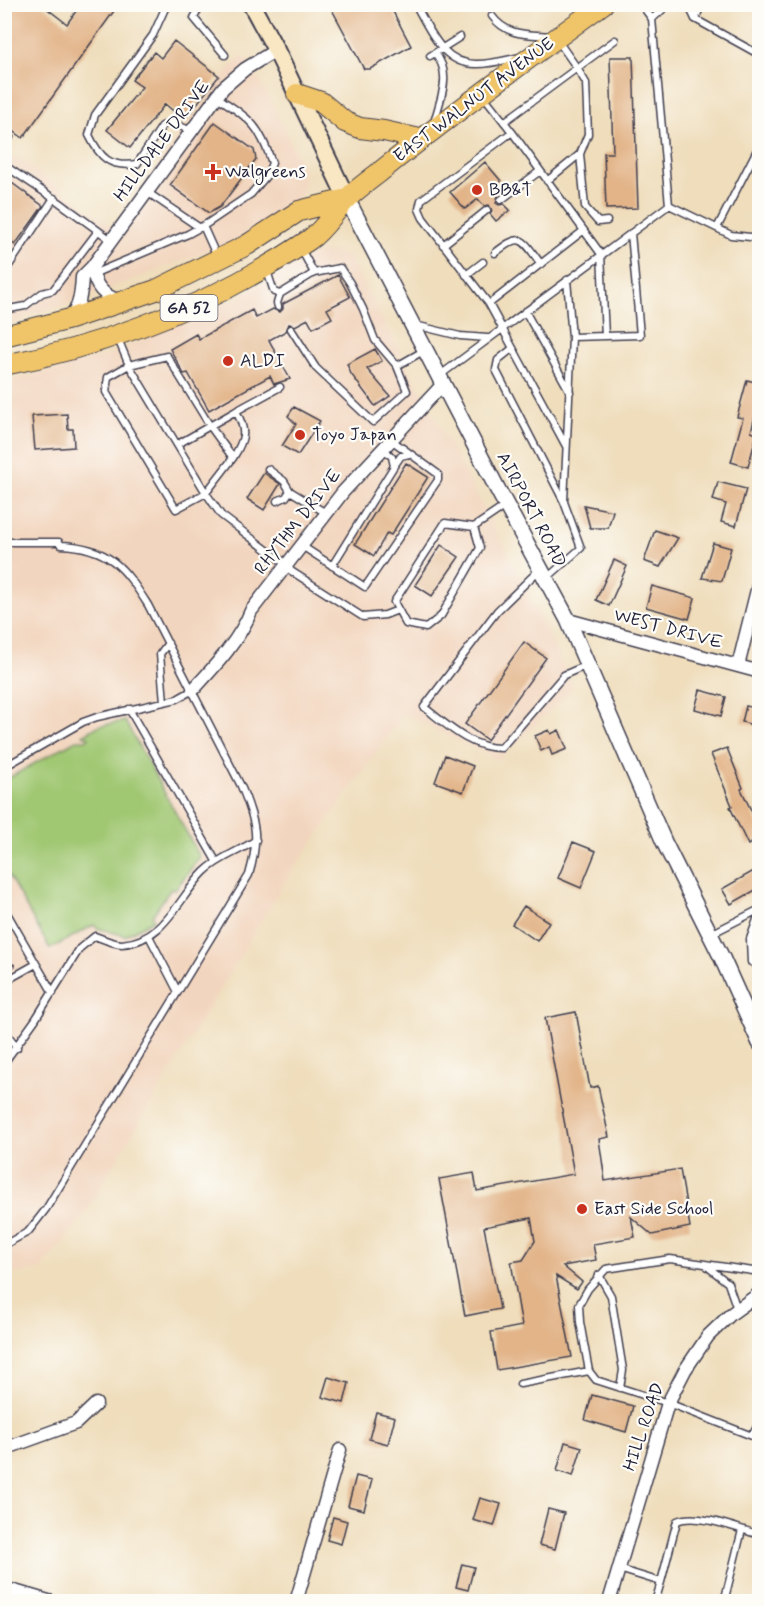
<svg xmlns="http://www.w3.org/2000/svg" width="764" height="1606" viewBox="0 0 764 1606" font-family="Mynerve,sans-serif">
	<style>
		.built { fill: #f2d5be }
		.green { fill: #a0c772; stroke: #617456; stroke-width: 1.5 }
		.building { fill: #e2b488 }
		.lines { fill: none; stroke-linecap: round; stroke-linejoin: round }
		.service-casing { stroke: #413e4e; stroke-width: 9 }
		.minor-casing { stroke: #413e4e; stroke-width: 15 }
		.tertiary-casing { stroke: #413e4e; stroke-width: 18 }
		.secondary-casing { stroke: #413e4e; stroke-width: 20 }
		.primary-casing { stroke: #413e4e; stroke-width: 22 }
		.path { stroke: #413e4e; stroke-width: 2; stroke-dasharray: 4.5 4.5; stroke-linecap: butt }
		.service { stroke: #fff; stroke-width: 6 }
		.minor { stroke: #fff; stroke-width: 12 }
		.tertiary { stroke: #fff; stroke-width: 15 }
		.secondary { stroke: #f9e7c3; stroke-width: 16 }
		.primary { stroke: #f0c469; stroke-width: 20 }
		.poi-dot { fill: #c8321e; stroke: #fdfcf7; stroke-width: 2 }
		.labels { text-anchor: middle; dominant-baseline: central; stroke-width: 4.5; stroke-linejoin: round; paint-order: stroke }
		.shield { fill: #fdfcf7; stroke: #646373; stroke-width: 1.5 }
		.shield-label { font-size: 16px; font-weight: bold; fill: #22223b }
		.street-label { font-size: 18px; fill: #22223b; stroke: #fdfcf7 }
		.poi-label { font-size: 18px; fill: #22223b; stroke: #fdfcf7; text-anchor: start }
	</style>
	<rect width="100%" height="100%" fill="#fdfcf7"/>
	<filter id="ink" filterUnits="userSpaceOnUse"><feTurbulence type="fractalNoise" baseFrequency=".0167" numOctaves="2"/><feDisplacementMap in="SourceGraphic" scale="12" xChannelSelector="R" yChannelSelector="G"/><feConvolveMatrix kernelMatrix="1 2 1 2 8 2 1 2 1" color-interpolation-filters="sRGB"/></filter>
	<filter id="wash" filterUnits="userSpaceOnUse"><feTurbulence type="fractalNoise" baseFrequency=".008" numOctaves="4" result="noise"/><feDisplacementMap in="SourceGraphic" scale="24" xChannelSelector="R" yChannelSelector="G"/><feGaussianBlur stdDeviation="1.35" result="paint"/><feColorMatrix in="noise" values="0 0 0 0 0 0 0 0 0 0 0 0 0 0 0 0 0 1.4 0 .05"/><feComposite in="paint" operator="in"/></filter>
	<g filter="url(#wash)">
		<rect width="100%" height="100%" fill="#efddbb"/>
		<path class="built" d="M244,55L270,99L304,170L305,188L298,199L241,238L66,305L29,315L5,327L4,153L21,160L113,227L230,67Z
			M319,251L338,253L349,257L508,553L535,606L573,688L499,760L437,731L404,713L288,877L81,1219L41,1270L5,1276V382L107,355L229,302Z"/>
		<path class="green" d="M125,721L200,857L175,890L172,887L152,916L154,920L125,936L97,928L94,925L50,949L5,869V780L76,740H86L89,737L83,735L98,726Z"/>
		<g id="blocks">
			<path class="building" d="M14,4H41L67,24L81,4H119L23,138L4,124V18Z
				M329,4H389L411,46L370,69H364Z
				M174,41L219,76L184,120L165,104L130,148L107,130L142,87L132,80L154,52L161,58Z
				M610,57H633L638,208L606,209L604,153H613Z
				M215,122L254,150L256,159L220,207L209,213L170,185Z
				M485,162L501,181L492,189L498,196L496,203L499,205L504,204L510,210L496,221L490,214L492,210L489,205L484,206L478,199L465,209L450,192Z
				M12,183L43,206L15,245L4,238V194Z
				M338,275L350,297L327,309L332,318L313,328L308,319L295,326L289,324L286,331L269,340L290,379L274,384L270,376L209,410L188,373L184,374L170,349L196,334L199,339L252,310L256,318L273,309L280,312L283,309V304Z
				M375,349L382,361L367,369L390,396L375,406L351,374L347,364Z
				M747,380L759,383V400L751,432L757,434L748,467L731,462L743,418L737,417Z
				M294,407L320,421L298,455L282,446L296,424L288,416Z
				M67,414L68,429H73L74,447L35,450L32,416Z
				M406,463L428,477L391,535L387,533L374,556L355,544Z
				M264,473L280,484L264,510L247,499Z
				M718,482L746,489L736,526L721,522L726,504L713,500Z
				M584,505L613,511L608,528H590Z
				M655,530L678,538L660,567L644,561Z
				M713,543L731,548L722,581L702,578Z
				M441,545L459,557L432,596L415,585Z
				M614,560L627,566L609,606L596,600Z
				M652,586L695,598L689,619L646,607Z
				M524,642L546,658L487,740L465,724Z
				M700,690L726,697L721,716L695,709Z
				M746,706L759,709V727L742,722Z
				M549,730L551,734L559,730L567,749L552,755L549,747L541,751L535,736Z
				M727,748L743,788L741,789L759,827V839L748,845L730,807L732,806L711,754Z
				M445,755L473,766L463,792L435,782Z
				M573,842L596,851L581,888L558,878Z
				M759,868V888L731,904L722,889Z
				M524,906L549,922L537,941L512,924Z
				M576,1012L590,1088L598,1086L609,1137L599,1139L605,1181L680,1169L690,1227L652,1235L631,1217L635,1237L593,1244L596,1260L563,1266L582,1282L577,1289L556,1276L572,1357L497,1370L491,1332L522,1326L511,1262L523,1260L535,1241L531,1218L484,1227L500,1309L465,1316L439,1179L474,1173L477,1191L574,1174L545,1018Z
				M328,1377L349,1383L344,1403L322,1397Z
				M592,1395L633,1406L626,1432L585,1420Z
				M376,1412L395,1417L388,1444L369,1439Z
				M565,1442L582,1447L573,1476L557,1471Z
				M356,1476L372,1480L364,1510L348,1506Z
				M480,1498L501,1504L494,1526L473,1520Z
				M548,1509L564,1513L555,1549L539,1545Z
				M333,1517L347,1521L341,1544L327,1540Z
				M462,1564L474,1567L468,1590L456,1587Z"/>
		</g>
	</g>
	<g filter="url(#ink)">
		<use href="#blocks" fill-opacity="0" stroke="#413e4e" stroke-width="1.5"/>
		<g class="lines">
			<g class="service-casing">
				<path id="service" d="M167,4L153,35L95,115L89,135C100,158 110,168 137,164L162,126L171,122L191,131
					M201,4L194,18L225,55
					M415,4C430,29 442,65 477,64C491,64 506,60 520,57
					M641,4L652,19L669,205
					M688,4L695,19L760,55
					M492,16C507,37 529,34 553,36
					M652,19L669,4
					M695,19L702,4
					M558,41L577,68L615,40
					M430,56L460,37
					M483,95L512,132L421,200L419,209L423,218L489,304L583,231
					M504,122L577,68L586,83L588,134L580,154L585,207L598,222L607,221
					M434,123C440,98 453,75 435,53
					M512,132L601,254L605,336
					M4,134L10,137
					M4,165L59,202L111,240
					M547,181L580,154
					M147,192L200,228
					M501,200L540,171
					M669,205L731,235L760,238
					M203,226L217,257
					M717,228L760,144
					M443,245L487,210
					M495,253C523,231 522,239 541,264
					M267,271L274,292L280,294L314,273L301,249
					M4,273L54,198
					M93,274L188,234L208,223L251,194L267,175L272,163C259,124 250,119 217,97
					M466,275L483,262
					M489,304L566,446
					M278,307L277,303L280,294
					M4,310L25,306L42,293L53,290L98,231
					M525,311L570,392
					M415,325L460,336L487,338
					M291,329L316,368L373,422L407,391L397,366L375,340L363,309L350,283L340,268L314,273
					M572,337L640,335L631,233
					M118,339L129,365L206,493L221,515L287,565L291,571L363,617L385,615L398,610
					M513,348L498,360L496,370L564,502L581,548L547,578
					M167,356L210,426L233,458L206,493L176,509L106,392L108,377L129,365Z
					M397,366L425,350
					M439,376L669,205
					M236,411L280,387
					M178,444L236,411C247,431 245,439 233,458
					M394,466L401,456L409,454
					M268,469L284,481L290,491L326,513
					M277,501L286,497L290,491
					M564,501L572,337L567,280
					M474,527L480,548L441,616L426,628L406,624L394,602L445,523L474,527L505,506
					M4,542H59L61,545C109,547 124,567 148,605L241,786C256,821 260,838 249,875L46,1209L28,1232L4,1245
					M302,546L365,587L438,480V474L390,439
					M332,566L394,466L392,457L383,448
					M540,569L497,611L424,707C447,725 470,748 501,748L564,675L587,665
					M164,702L160,654L168,643
					M129,709L216,861
					M4,767L83,722L97,717L177,699L193,690
					M4,908L53,993
					M760,911L750,939L751,962L760,966
					M711,934L760,909
					M149,936L178,992
					M4,990L11,978L36,964
					M4,1029L17,1048
					M4,1063L35,1020L80,948L95,936C103,939 114,944 122,944C165,941 178,898 204,872C219,857 239,852 256,840
					M708,1267L728,1283L737,1309
					M760,1272L670,1259L606,1269L588,1289L579,1305L580,1322L589,1371L596,1380L668,1403L752,1436L760,1421
					M599,1275L611,1296L623,1370L620,1388
					M520,1384L589,1371
					M619,1569L661,1582L677,1521C696,1512 739,1529 760,1535
					M655,1602L661,1582
					M724,1602L742,1530"/>
			</g>
			<g class="minor-casing">
				<path id="minor" d="M92,267C95,288 103,295 121,302
					M70,319C80,305 81,294 82,277L92,267L223,88L245,69L276,50
					M568,620L760,672
					M738,666L760,578
					M193,690C214,667 239,641 251,611L343,492L443,384
					M4,1449L76,1423L96,1404
					M4,1588L52,1602
					M296,1602L340,1450
					M609,1602L668,1403L685,1370L708,1336L731,1314L760,1293"/>
			</g>
			<g class="tertiary-casing">
				<path id="tertiary" d="M347,199L498,490L568,620L664,842L722,958L760,1043"/>
			</g>
			<g class="secondary-casing">
				<path id="secondary" d="M251,4L276,50L347,199"/>
			</g>
			<g class="primary-casing">
				<path id="primary" d="M297,94L321,102L345,122L360,128L384,131L420,139
					M4,336L70,319L156,290L247,245L299,211L347,199
					M4,365C114,344 216,302 309,240C324,230 334,212 346,200C356,189 370,180 381,171C453,113 528,59 603,4"/>
			</g>
			<path class="path" d="M4,948L15,967"/>
			<use href="#service" class="service"/>
			<use href="#minor" class="minor"/>
			<use href="#tertiary" class="tertiary"/>
			<use href="#secondary" class="secondary"/>
			<use href="#primary" class="primary"/>
		</g>
	</g>
	<g class="poi-dot">
		<path d="M210 163h6v6h6v6h-6v6h-6v-6h-6v-6h6z"/>
		<circle cx="477" cy="190" r="6"/>
		<circle cx="228" cy="361" r="6"/>
		<circle cx="300" cy="435" r="6"/>
		<circle cx="582" cy="1209" r="6"/>
	</g>
	<g class="labels">
		<rect class="shield" x="160.5" y="295" width="57" height="26" rx="4.5"/>
		<g class="shield-label">
			<text x="189" y="308">GA 52</text>
		</g>
		<g class="street-label">
			<text transform="translate(474 100) rotate(-37)">EAST WALNUT AVENUE</text>
			<text transform="translate(162 141) rotate(-53)">HILLDALE DRIVE</text>
			<text transform="translate(531 510) rotate(62)">AIRPORT ROAD</text>
			<text transform="translate(298 522) rotate(-52)">RHYTHM DRIVE</text>
			<text transform="translate(668 629) rotate(15)">WEST DRIVE</text>
			<text transform="translate(644 1427) rotate(-71)">HILL ROAD</text>
		</g>
		<g class="poi-label">
			<text x="225" y="172">Walgreens</text>
			<text x="489" y="190">BB&amp;T</text>
			<text x="240" y="361">ALDI</text>
			<text x="312" y="435">Toyo Japan</text>
			<text x="594" y="1209">East Side School</text>
		</g>
	</g>
	<rect width="764" height="1606" fill="none" stroke="#fdfcf7" stroke-width="24"/>
</svg>
